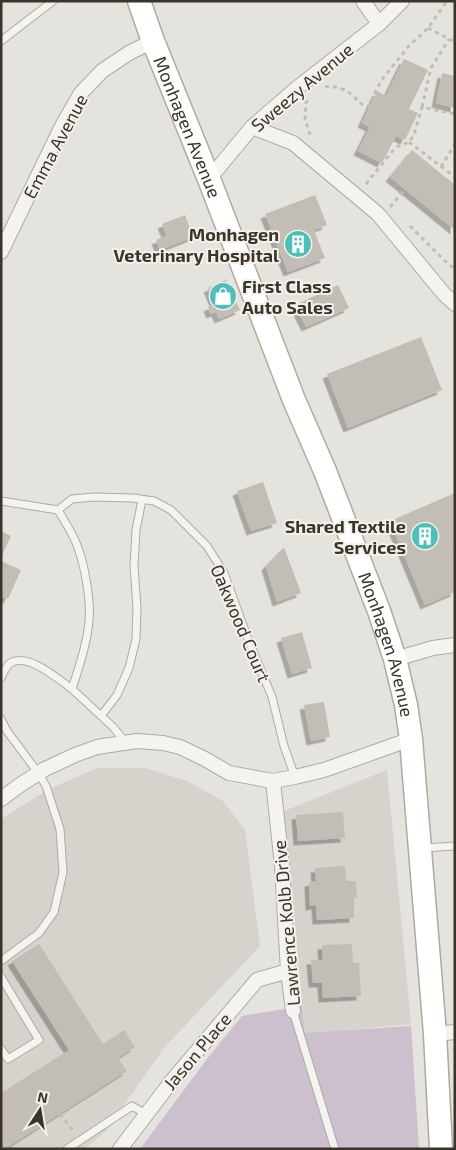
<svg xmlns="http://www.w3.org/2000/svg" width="456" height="1150" viewBox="0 0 456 1150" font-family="'Exo 2',sans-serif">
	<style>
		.built { fill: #d6d3cc }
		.green { fill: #ccbfce }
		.building { fill: #c2beb5; filter: url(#shadow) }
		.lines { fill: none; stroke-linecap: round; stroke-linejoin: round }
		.service-casing { stroke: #aeaba3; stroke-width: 9 }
		.minor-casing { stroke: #aeaba3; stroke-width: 16 }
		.primary-casing { stroke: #b0aa9e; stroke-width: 25 }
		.path { stroke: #c0beb7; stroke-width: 3; stroke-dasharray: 4 4; stroke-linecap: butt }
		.service { stroke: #f4f3ef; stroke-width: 7 }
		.minor { stroke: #f4f3ef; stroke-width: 14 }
		.primary { stroke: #fff; stroke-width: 22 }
		.labels { text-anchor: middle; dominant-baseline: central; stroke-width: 4; stroke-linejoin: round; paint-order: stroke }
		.street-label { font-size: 18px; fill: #3a3528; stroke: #f3f1ec }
		.poi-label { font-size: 18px; font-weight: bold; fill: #3a3528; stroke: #f3f1ec; text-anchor: end }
	</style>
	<defs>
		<filter id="shadow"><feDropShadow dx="-4.5" dy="4.5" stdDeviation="0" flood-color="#0004"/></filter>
	</defs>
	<rect width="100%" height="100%" fill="#e5e3dd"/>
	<path class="built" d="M97,768H145L187,781L223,801L245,830L260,946L164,1048L105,1132L84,1149H1V819L47,790Z
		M387,770L411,1024L305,1034L284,811Z"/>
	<path class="green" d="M302,1006L305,1033L411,1026L419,1149H140L207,1059L242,1016Z"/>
	<path class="building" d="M404,59L428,70L409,109L418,113L405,140L396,136L382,163L358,151L370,127L362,123L377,91L386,96Z
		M442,73L455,76V108L436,103Z
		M412,150L455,185V230L390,177Z
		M315,195L327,225L314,230L325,258L288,272L265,214Z
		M185,215L193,237L160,250L156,240L167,236L162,224Z
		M226,280L240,310L219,319L216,312L211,314L208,307L215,304L208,288Z
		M338,285L349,308L306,327L295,305Z
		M421,337L442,390L348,428L327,374Z
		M263,482L277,523L251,531L237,491Z
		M455,493V550L453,551L455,556V592L425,605L390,521Z
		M1,531L11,536L1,558Z
		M284,547L301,593L277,602L266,566Z
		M1,561L21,570L8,599L1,596Z
		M302,632L312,668L292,674L281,638Z
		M324,702L330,737L311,741L304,705Z
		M343,812L345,838L298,841L296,815Z
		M345,866L346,881H356L357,898H354V918L317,920L316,905L310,906L309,882L316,881L315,868Z
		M39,944L103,1044L124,1030L135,1047L118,1058L127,1071L5,1149H1V1093L69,1050L12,961Z
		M352,944L353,963H359L361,996L323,998L322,983H313L311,960H323L322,945Z"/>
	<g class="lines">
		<g class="service-casing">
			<path id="service" d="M1,41L53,1
				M1,501L58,510
				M58,510L72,499L94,497L133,498L154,501L171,510L207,546L224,573L248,639L272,697L284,746L295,777
				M58,510C65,522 74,535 78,548C85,567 91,601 89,621C87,644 79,667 72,689L113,727L126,743
				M1,678C4,672 6,665 12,662C30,654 58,679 72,689
				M101,716L117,695L129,668L136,639L137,608L134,566L136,530L142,500
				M1,719L7,731L39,774L46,786L60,829L63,872L54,912L39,933L1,961
				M423,848L455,846
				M1,977L39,1040L8,1059L1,1049
				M293,1011L335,1149
				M67,1149L132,1106L146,1114"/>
		</g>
		<g class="minor-casing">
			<path id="minor" d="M363,1L379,24
				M252,127L293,143L378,214L444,294L455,304
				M209,179L252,127L297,88L379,24L402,1
				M1,252L62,126L81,93L102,71L129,53L153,41
				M395,659L433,648L455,645
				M273,781L282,866L288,971L293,1011
				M1,799L20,785L45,769L75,755L97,747L137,741L163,743L180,747L205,759L229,773L273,781L295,777L324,770L411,739
				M435,1034L455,1032
				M120,1149L171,1082L257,980L288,971"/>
		</g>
		<g class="primary-casing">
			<g id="primary">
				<path id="s1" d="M139,1L153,41L209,179L294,400L325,471L379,611L395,659L406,705L411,739L435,1034L441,1149"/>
			</g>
		</g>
		<path class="path" d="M428,28L455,42
			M325,87C334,85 345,89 352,95C358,100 359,104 368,107L381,81L408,47L428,28L447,1
			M308,101L306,102L305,120L311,137
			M422,107L431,68L449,39
			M409,142L455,177
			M441,167L455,144
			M366,184L396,147L409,142L414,135L422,107L455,114
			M390,207L405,189
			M410,226L447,263L455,269
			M60,1114L73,1131"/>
		<use href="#service" class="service"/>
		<use href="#minor" class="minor"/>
		<use href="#primary" class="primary"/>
	</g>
	<defs>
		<g id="building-disc" transform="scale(1.4375)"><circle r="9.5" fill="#4dbfb9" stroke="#f3f1ec"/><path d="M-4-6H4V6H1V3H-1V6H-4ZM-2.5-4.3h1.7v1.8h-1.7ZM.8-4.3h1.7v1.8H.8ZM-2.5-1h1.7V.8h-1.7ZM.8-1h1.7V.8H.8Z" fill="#fff"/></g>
		<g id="shop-disc" transform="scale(1.4375)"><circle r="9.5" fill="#4dbfb9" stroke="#f3f1ec"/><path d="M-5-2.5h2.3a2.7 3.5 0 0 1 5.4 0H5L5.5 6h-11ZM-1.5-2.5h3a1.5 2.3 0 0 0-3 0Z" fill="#fff"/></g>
	</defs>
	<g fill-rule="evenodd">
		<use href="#building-disc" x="298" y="244"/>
		<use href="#shop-disc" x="223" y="296"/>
		<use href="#building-disc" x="425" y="536"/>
	</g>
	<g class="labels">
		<g class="street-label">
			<text transform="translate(302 87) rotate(-40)">Sweezy Avenue</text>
			<text stroke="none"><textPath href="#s1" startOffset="135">Monhagen Avenue</textPath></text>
			<text transform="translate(55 146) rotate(-62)">Emma Avenue</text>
			<text transform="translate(241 623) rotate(67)">Oakwood Court</text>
			<text stroke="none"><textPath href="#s1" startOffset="690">Monhagen Avenue</textPath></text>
			<text transform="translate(286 923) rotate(-95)">Lawrence Kolb Drive</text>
			<text transform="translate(197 1051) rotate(-50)">Jason Place</text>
		</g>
		<g class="poi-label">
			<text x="279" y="234">Monhagen<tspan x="279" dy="21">Veterinary Hospital</tspan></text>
			<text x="242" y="286" text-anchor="start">First Class<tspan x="242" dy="21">Auto Sales</tspan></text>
			<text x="406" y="526">Shared Textile<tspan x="406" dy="21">Services</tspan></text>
		</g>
	</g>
	<rect width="456" height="1150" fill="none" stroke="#3a3528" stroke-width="5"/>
	<g transform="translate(40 1110) rotate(12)" stroke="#f3f1ec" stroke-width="4" paint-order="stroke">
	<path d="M0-4L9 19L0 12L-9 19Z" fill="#3a3528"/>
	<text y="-8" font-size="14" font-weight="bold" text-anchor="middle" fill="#3a3528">N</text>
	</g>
</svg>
